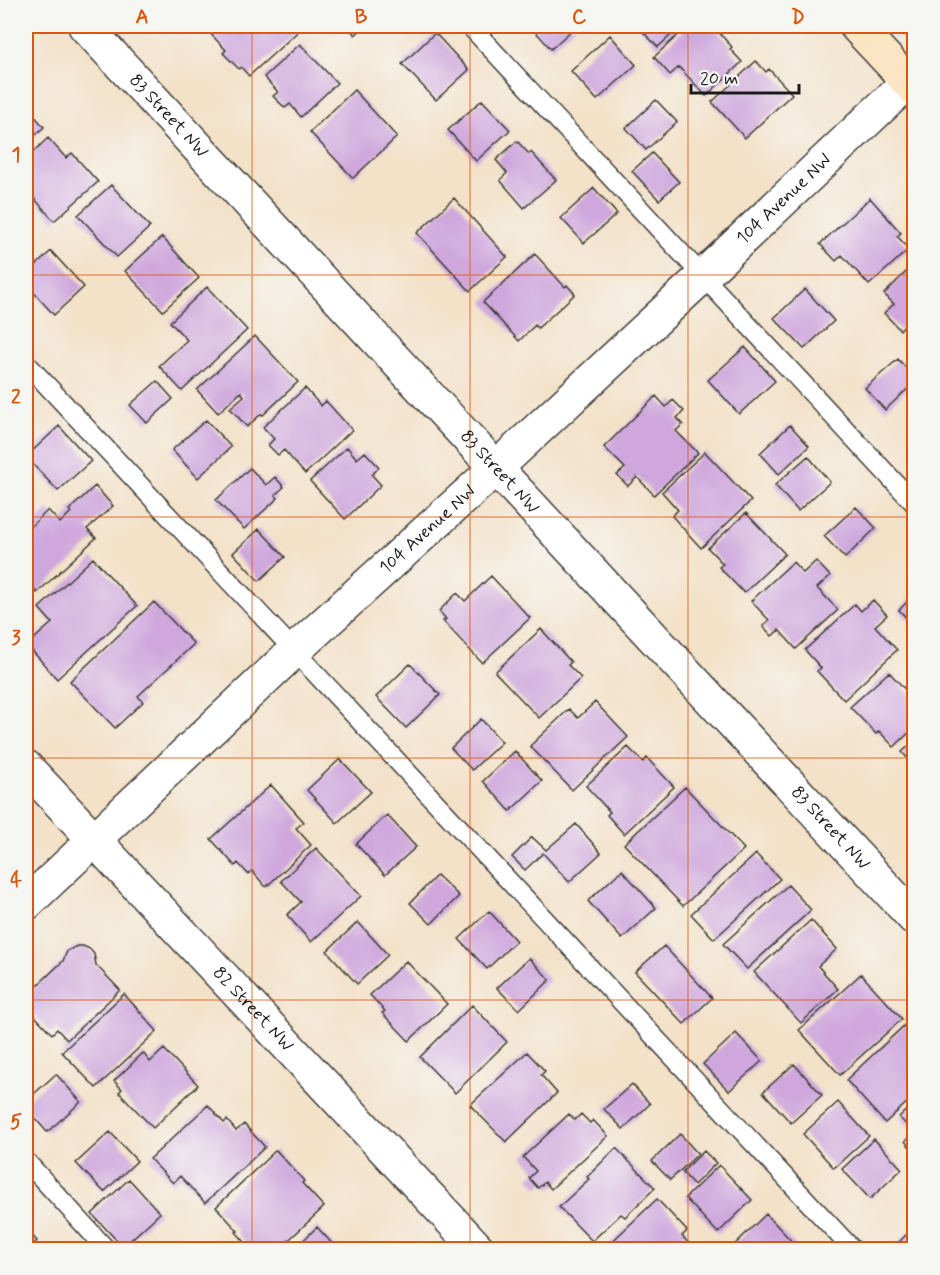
<svg xmlns="http://www.w3.org/2000/svg" width="940" height="1275" viewBox="0 0 940 1275" font-family="Mynerve,sans-serif">
	<style>
		.building { fill: #cfa7dd }
		.lines { fill: none; stroke-linecap: round; stroke-linejoin: round }
		.lane-casing { stroke: #3c3a36; stroke-width: 21 }
		.street-casing { stroke: #3c3a36; stroke-width: 36 }
		.secondary-casing { stroke: #3c3a36; stroke-width: 36 }
		.lane { stroke: #fff; stroke-width: 18 }
		.street { stroke: #fff; stroke-width: 33 }
		.secondary { stroke: #fce5c4; stroke-width: 33 }
		.grid { fill: none; stroke: #de560d; stroke-width: 1.5; stroke-opacity: 0.55 }
		.labels { text-anchor: middle; dominant-baseline: central; stroke-width: 5; stroke-linejoin: round; paint-order: stroke }
		.street-label { font-size: 18px; fill: #1c1c1c; stroke: #f6f6f2 }
		.neatline { fill: none; stroke: #de560d; stroke-width: 2 }
		.grid-label { font-size: 20px; text-anchor: middle; font-weight: bold; fill: #de560d }
	</style>
	<rect width="100%" height="100%" fill="#f6f6f2"/>
	<filter id="ink" filterUnits="userSpaceOnUse"><feTurbulence type="fractalNoise" baseFrequency=".0167" numOctaves="2"/><feDisplacementMap in="SourceGraphic" scale="12" xChannelSelector="R" yChannelSelector="G"/><feConvolveMatrix kernelMatrix="1 2 1 2 8 2 1 2 1" color-interpolation-filters="sRGB"/></filter>
	<filter id="wash" filterUnits="userSpaceOnUse"><feTurbulence type="fractalNoise" baseFrequency=".008" numOctaves="4" result="noise"/><feDisplacementMap in="SourceGraphic" scale="24" xChannelSelector="R" yChannelSelector="G"/><feGaussianBlur stdDeviation="1.35" result="paint"/><feColorMatrix in="noise" values="0 0 0 0 0 0 0 0 0 0 0 0 0 0 0 0 0 1.4 0 .05"/><feComposite in="paint" operator="in"/></filter>
	<g filter="url(#wash)">
		<rect width="100%" height="100%" fill="#f3e1c8"/>
		<g id="blocks">
			<path class="building" d="M209,26H304L249,76L241,67L239,69L223,53L226,50L206,29Z
				M347,26H365L355,35Z
				M540,26H576L551,49L534,30Z
				M637,26H681L658,47Z
				M691,26H713L732,47L730,49L742,62L706,96L679,67L670,75L654,57L687,27L688,29Z
				M435,33L469,70L436,100L402,64Z
				M610,35L636,65L597,100L571,71Z
				M300,44L337,83L301,117L290,104L285,108L273,96L278,92L264,77Z
				M756,61L766,72L769,69L792,94L745,138L712,102Z
				M354,90L397,137L353,178L310,132Z
				M482,100L510,130L476,161L448,130Z
				M656,100L677,122L646,150L626,128Z
				M26,101L34,110L32,113L44,127L26,144Z
				M48,138L66,158L72,153L98,182L54,221L26,189V159Z
				M517,141L529,154L531,152L556,180L524,208L500,180L507,173L496,160Z
				M652,153L679,182L659,200L632,171Z
				M111,185L150,227L117,257L78,215Z
				M594,188L617,214L584,243L561,218Z
				M454,198L507,257L470,291L417,233Z
				M870,198L901,233L897,236L909,249L869,285L842,255L836,261L820,244Z
				M162,237L199,278L163,311L125,271Z
				M51,251L84,287L54,315L26,284V275Z
				M535,254L565,287L567,285L575,294L538,328L535,325L519,341L483,302Z
				M914,264V325L909,320L900,330L884,313L894,304L884,294Z
				M207,287L247,330L182,391L159,366L187,340L170,322Z
				M805,289L834,321L804,349L774,318Z
				M255,336L298,382L263,415L261,414L247,427L230,408L244,396L241,392L218,413L197,390Z
				M745,347L775,381L739,414L708,380Z
				M898,359L914,377V383L885,410L865,388Z
				M157,381L173,399L147,423L130,405Z
				M305,388L321,406L326,401L352,430L305,474L284,450L278,455L268,445L274,439L263,427Z
				M656,396L666,407L673,400L684,411L677,418L683,424L676,431L698,453L654,495L637,477L628,486L617,475L625,468L604,447Z
				M206,420L231,447L198,478L172,450Z
				M790,425L809,446L779,474L760,453Z
				M59,426L91,461L58,491L26,457Z
				M347,447L357,459L365,452L379,467L372,475L381,485L345,519L310,481Z
				M705,452L751,501L701,548L672,516L678,510L662,492Z
				M808,456L830,482L798,511L775,485Z
				M250,468L266,485L275,477L284,487L275,495L278,498L244,529L216,500Z
				M95,486L113,506L87,529L96,538L37,593L26,580V531L48,510L60,523L71,512L69,510Z
				M856,507L876,528L845,558L824,536Z
				M746,513L785,554L744,593L719,567L723,564L708,548Z
				M259,529L285,557L259,581L233,553Z
				M93,558L137,606L57,679L27,645L52,623L39,608Z
				M816,561L830,576L817,588L838,610L796,649L779,630L772,636L763,626L769,620L751,601L793,562L803,573Z
				M491,576L530,618L482,663L443,621L446,619L439,611L457,593L465,601Z
				M914,595V626L899,610Z
				M873,600L887,615L875,626L897,650L844,700L817,671L821,668L805,650L855,604L861,611Z
				M154,602L194,644L138,696L143,702L115,728L70,681Z
				M541,629L571,662L568,665L581,678L539,718L495,672Z
				M410,664L440,695L406,728L376,697Z
				M889,672L914,699V728L894,747L879,731L876,734L850,707Z
				M595,702L628,737L572,790L530,746L569,709L578,718Z
				M481,719L502,742L472,770L451,748Z
				M914,741V772L908,765L911,762L902,752Z
				M628,747L643,762L647,758L674,787L624,834L607,815L610,812L586,786Z
				M515,751L542,781L510,811L483,781Z
				M340,759L371,792L337,823L307,790Z
				M271,785L304,822L296,828L311,845L266,887L252,871L248,874L238,863L235,866L211,839Z
				M685,787L744,849L683,906L624,844Z
				M387,815L416,847L385,875L356,844Z
				M576,824L601,853L569,882L543,853L525,870L512,857L532,837L546,850Z
				M316,848L361,896L311,942L287,915L301,902L281,881Z
				M756,854L780,879L714,939L691,914Z
				M622,870L656,908L622,939L588,901Z
				M437,875L459,896L431,924L410,903Z
				M788,885L811,910L747,969L723,944Z
				M489,911L516,941L487,969L459,939Z
				M811,920L837,949L818,966L838,989L801,1023L754,972Z
				M358,922L388,955L357,984L327,951Z
				M77,946H83L90,949L94,954L96,965L120,990L67,1040L57,1029L52,1034L30,1011L35,1006L26,996L63,961L67,951Z
				M664,946L712,998L684,1024L635,972Z
				M529,958L550,980L519,1010L497,988Z
				M406,961L447,1004L409,1041L382,1013L385,1011L370,995Z
				M861,974L902,1019L840,1075L799,1030Z
				M124,994L157,1031L96,1088L62,1052Z
				M472,1005L507,1042L455,1093L420,1057Z
				M909,1021L914,1028V1096L885,1123L846,1080Z
				M736,1033L762,1061L729,1091L703,1064Z
				M164,1049L198,1085L153,1128L119,1092L122,1089L114,1081L143,1053L150,1062Z
				M527,1052L545,1071L541,1075L557,1093L506,1142L470,1105Z
				M794,1064L822,1095L791,1123L763,1092Z
				M56,1074L81,1102L47,1132L26,1108V1101Z
				M632,1084L650,1104L623,1129L604,1109Z
				M838,1102L869,1136L834,1168L803,1134Z
				M914,1103V1152L905,1141L914,1133L899,1117Z
				M208,1105L224,1123L227,1120L236,1131L244,1124L265,1147L205,1203L180,1176L173,1183L150,1159Z
				M569,1114L575,1120L581,1114L590,1123L593,1120L608,1136L551,1189L545,1182L538,1188L529,1178L536,1171L523,1157Z
				M110,1132L137,1161L104,1192L76,1163Z
				M680,1134L698,1154L670,1180L652,1161Z
				M874,1139L902,1169L870,1199L842,1169Z
				M616,1148L655,1188L625,1217L621,1214L592,1241L559,1207L589,1179L587,1177Z
				M276,1150L304,1181L302,1183L324,1207L278,1250H252L236,1232L238,1231L216,1207Z
				M704,1151L716,1163L694,1185L682,1172Z
				M719,1165L752,1200L718,1233L685,1198Z
				M129,1179L160,1213L123,1247L92,1214Z
				M657,1199L687,1231L682,1236L695,1250H603Z
				M766,1214L797,1247L794,1250H729Z
				M317,1227L338,1250H293Z
				M914,1227V1250H891Z
				M26,1229L37,1241L28,1250H26Z"/>
		</g>
	</g>
	<g filter="url(#ink)">
		<use href="#blocks" fill-opacity="0" stroke="#3c3a36" stroke-width="1.5"/>
		<g class="lines">
			<g class="lane-casing">
				<path id="lane" d="M470,26L914,503
					M26,363L853,1250
					M26,1161L107,1250"/>
			</g>
			<g class="street-casing">
				<g id="street">
					<path id="s1" d="M85,26L914,918"/>
					<path id="s2" d="M26,767L479,1250"/>
					<path id="s3" d="M26,904L294,651L496,468L704,275L908,82"/>
				</g>
			</g>
			<g class="secondary-casing">
				<path id="secondary" d="M856,26L914,88"/>
			</g>
			<use href="#lane" class="lane"/>
			<use href="#street" class="street"/>
			<use href="#secondary" class="secondary"/>
		</g>
	</g>
	<path class="grid" d="M252,26V1250M470,26V1250M688,26V1250M26,275H914M26,517H914M26,758H914M26,1000H914"/>
	<g class="labels">
		<g class="street-label">
			<text stroke="none"><textPath href="#s1" startOffset="123">83 Street NW</textPath></text>
			<text stroke="none"><textPath href="#s3" startOffset="1035">104 Avenue NW</textPath></text>
			<text stroke="none"><textPath href="#s1" startOffset="609">83 Street NW</textPath></text>
			<text stroke="none"><textPath href="#s3" startOffset="549">104 Avenue NW</textPath></text>
			<text stroke="none"><textPath href="#s1" startOffset="1095">83 Street NW</textPath></text>
			<text stroke="none"><textPath href="#s2" startOffset="332">82 Street NW</textPath></text>
		</g>
	</g>
	<rect width="940" height="1275" fill="none" stroke="#f6f6f2" stroke-width="66"/>
	<path d="M691 84v9h108v-9" fill="none" stroke="#1c1c1c" stroke-width="3"/>
	<text x="700" y="84" font-size="18" fill="#1c1c1c" stroke="#f6f6f2" stroke-width="4.5" paint-order="stroke">20 m</text>
	<rect x="33" y="33" width="874" height="1209" class="neatline"/>
	<g class="grid-label">
		<text x="142" y="23">A</text>
		<text x="361" y="23">B</text>
		<text x="579" y="23">C</text>
		<text x="798" y="23">D</text>
		<text x="16" y="161">1</text>
		<text x="16" y="403">2</text>
		<text x="16" y="644">3</text>
		<text x="16" y="886">4</text>
		<text x="16" y="1128">5</text>
	</g>
</svg>
